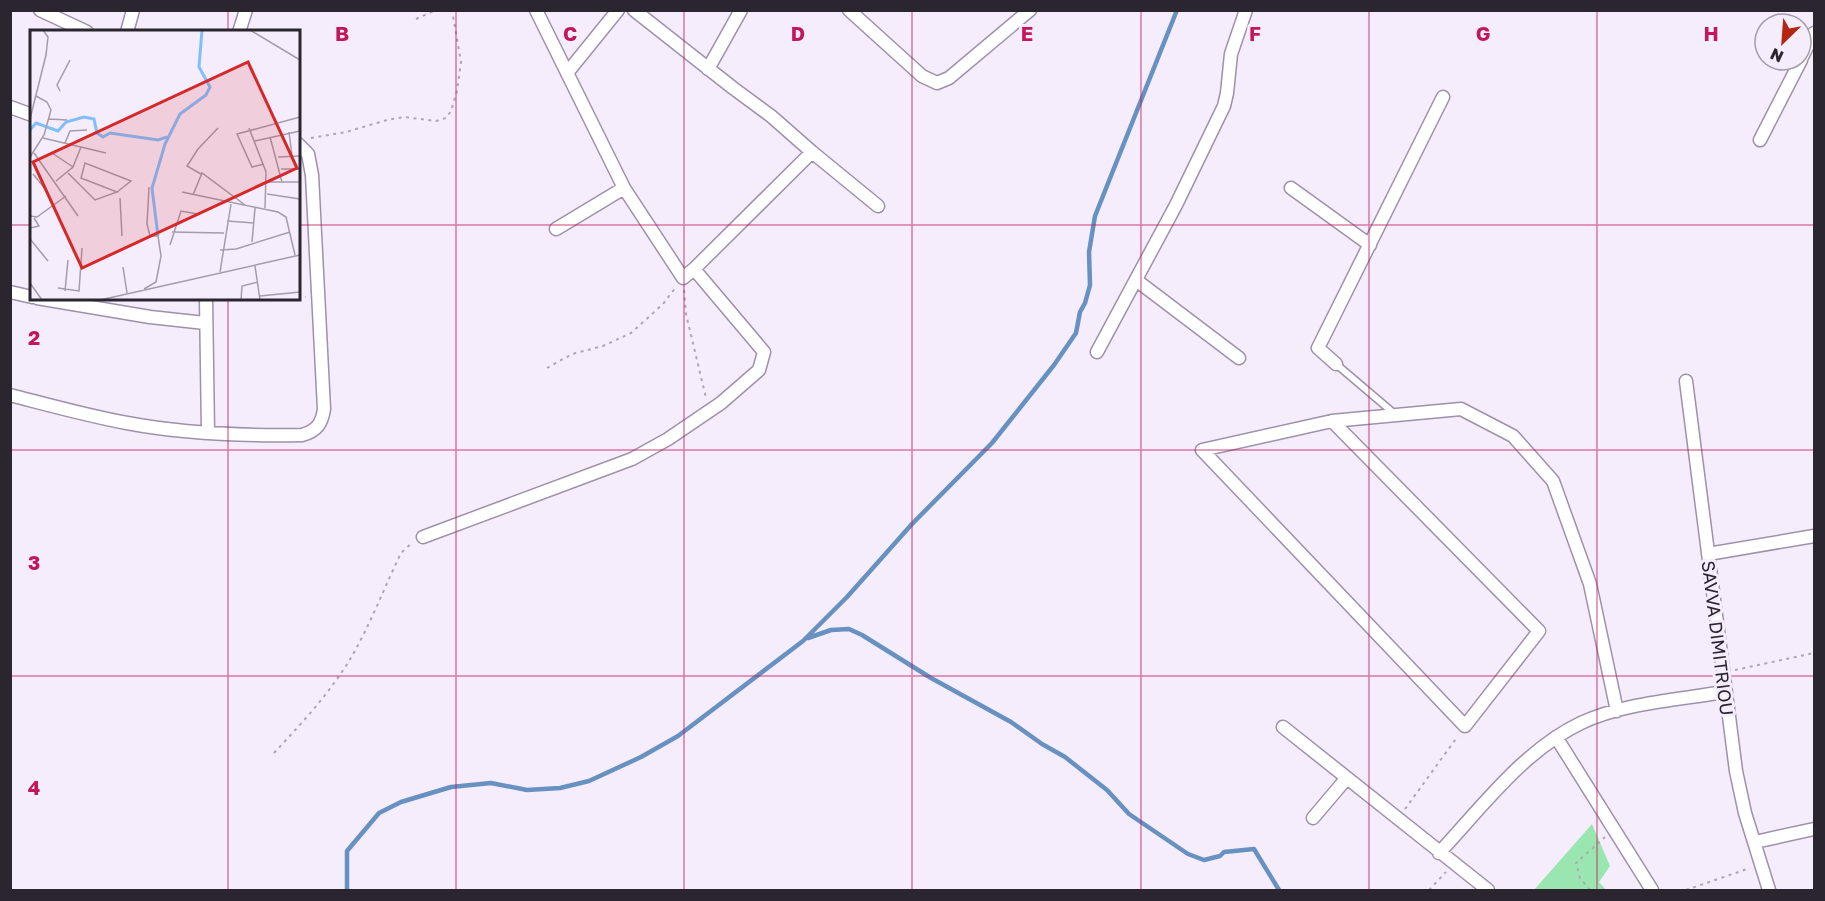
<svg xmlns="http://www.w3.org/2000/svg" width="1825" height="901" viewBox="0 0 1825 901" font-family="'Golos Text',sans-serif">
	<style>
		.green { fill: #9ae6b1 }
		.lines { fill: none; stroke-linecap: round; stroke-linejoin: round }
		.stream { stroke: #6691c0; stroke-width: 4.5 }
		.lane-casing { stroke: #9e91aa; stroke-width: 9 }
		.street-casing { stroke: #9e91aa; stroke-width: 15 }
		.path { stroke: #aea6b4; stroke-width: 2; stroke-dasharray: 3 4.5; stroke-linecap: butt }
		.lane { stroke: #fff; stroke-width: 6 }
		.street { stroke: #fff; stroke-width: 12 }
		.grid { fill: none; stroke: #c2185b; stroke-width: 1.5; stroke-opacity: 0.55 }
		.labels { text-anchor: middle; dominant-baseline: central; stroke-width: 6; stroke-linejoin: round; paint-order: stroke }
		.street-label { font-size: 18px; fill: #2a252f; stroke: #f5ecfc }
		.inset-river { fill: none; stroke: #80bffe; stroke-width: 3 }
		.inset-road { fill: none; stroke: #a49caa; stroke-width: 1.5 }
		.view { fill: #d62828; fill-opacity: 0.15; stroke: #d62828; stroke-width: 3 }
		.inset-edge { fill: none; stroke: #2a252f; stroke-width: 3 }
		.grid-label { font-size: 20px; text-anchor: middle; font-weight: bold; fill: #c2185b; stroke: #f5ecfc; stroke-width: 6; stroke-linejoin: round; paint-order: stroke }
	</style>
	<rect width="100%" height="100%" fill="#f5ecfc"/>
	<path class="green" d="M1592,824L1610,866L1599,882L1606,890H1534Z"/>
	<g class="lines">
		<path class="stream" d="M808,638L831,630L849,629L862,635L931,678L1011,722L1042,744L1065,757L1107,790L1129,814L1188,854L1204,860L1220,856L1224,852L1254,849L1279,890
			M347,890V851L379,813L401,802L451,787L491,783L527,790L560,788L589,781L641,757L678,736L803,641L847,597L912,524L992,443L1054,365L1076,333L1080,312L1085,303L1090,285L1089,252L1095,216L1177,10"/>
		<g class="lane-casing">
			<path id="lane" d="M1336,364L1396,415"/>
		</g>
		<g class="street-casing">
			<path id="street" d="M40,10L87,32
				M536,10L624,188L683,278L694,269L812,152
				M634,10L733,88L771,116L812,152L878,206
				M849,10L922,76L937,83L949,78L1030,10
				M127,32L133,10
				M239,32L246,10
				M1801,59L1814,33
				M708,69L741,10
				M567,73L618,10
				M10,107L32,115
				M1760,140L1801,60
				M1291,188L1370,245
				M556,229L624,188
				M1136,280L1239,358
				M10,292L32,297
				M37,298L150,317L205,323
				M206,298L208,433
				M1097,352L1176,205L1224,106L1227,93L1231,54L1246,10
				M1336,364L1318,348L1443,97
				M1686,381L1736,771L1745,813L1769,890
				M10,395C49,405 88,416 127,423C185,434 244,436 302,435C317,431 322,423 324,409L312,175L308,154L298,144
				M1332,421L1202,450L1465,726L1539,631L1332,421L1461,409L1513,436L1553,481L1590,584L1617,711
				M423,537L632,459L668,439L721,403L759,370L764,352L694,269
				M1708,554L1814,536
				M1283,727L1488,890
				M1556,737L1652,890
				M1313,818L1346,779
				M1755,842L1814,829
				M1439,853C1481,808 1524,750 1581,723C1623,703 1678,700 1724,692"/>
		</g>
		<path class="path" d="M416,19L436,10
			M311,138L346,132L387,120L404,117L436,121L446,118L451,111L457,91L461,62L452,10
			M684,290L686,314L706,398
			M298,297H306
			M547,368L572,354L603,346L631,333L663,304L676,287
			M1735,670L1814,653
			M274,753C301,724 328,695 349,661C369,628 384,588 401,553L413,542
			M1405,809L1458,736
			M1429,890L1446,872
			M1590,890L1580,878L1576,863L1605,837
			M1686,890L1750,868"/>
		<use href="#lane" class="lane"/>
		<use href="#street" class="street"/>
	</g>
	<path class="grid" d="M228,10V32M456,10V890M684,10V890M912,10V890M1141,10V890M1369,10V890M1597,10V890M10,225H32M298,225H1814M228,298V890M10,450H1814M10,676H1814"/>
	<g class="labels">
		<g class="street-label">
			<text transform="translate(1718 638) rotate(83)">SAVVA DIMITRIOU</text>
		</g>
	</g>
	<g transform="translate(30 30)">
		<rect width="270" height="270" fill="#f5ecfc"/>
		<path class="inset-river" d="M0,100L6,93L28,101L36,92L54,87L64,89L67,103L73,107L80,103L128,110L137,107M128,206L122,158L135,114L150,84L176,65L180,57L169,37L172,0"/>
		<path class="inset-road" d="M220,0L270,30M30,61L27,55L40,30M0,89L16,25L18,7L13,0M19,89L37,90M219,98L236,142L235,178M259,102L262,126M240,107L252,152M13,108L76,123M225,111L270,101M35,113L40,101L57,100M4,123L48,186M22,123L43,137M0,127L14,105L21,80L17,72L6,66M248,127L270,126M234,134L222,137L207,104L270,87M251,139H270M38,143L65,170L87,162L51,148L55,133L101,151L87,162M3,144L17,161M171,144L157,136L168,119L188,98M26,151L43,137L51,117M238,152H270M152,162L248,182L256,187L265,225M237,164L270,169M163,165L172,143L215,175M90,168L92,206M0,186L7,187L36,166M197,191L224,193M0,198L9,196L4,188M142,202L194,203M0,209L18,231M222,212L225,178M140,215L151,181L168,184M190,220L206,219L260,202M225,236L230,270M93,237L97,263M190,242L201,174M0,253L12,270M28,258L49,261L52,218M114,259L126,252L131,226L128,206H120L117,194L119,157M35,261L38,230M230,266L270,262M70,270L270,225M211,270L212,256L228,252"/>
		<path class="view" d="M218,32L267,138L52,238L3,132Z"/>
		<rect width="270" height="270" class="inset-edge"/>
	</g>
	<g class="grid-label">
		<text x="342" y="41">B</text>
		<text x="570" y="41">C</text>
		<text x="798" y="41">D</text>
		<text x="1027" y="41">E</text>
		<text x="1255" y="41">F</text>
		<text x="1483" y="41">G</text>
		<text x="1711" y="41">H</text>
		<text x="34" y="345">2</text>
		<text x="34" y="570">3</text>
		<text x="34" y="795">4</text>
	</g>
	<rect width="1825" height="901" fill="none" stroke="#2a252f" stroke-width="24"/>
	<g transform="translate(1783 42) rotate(205)"><circle r="28" fill="#f5ecfc" stroke="#a49caa" stroke-width="1.5"/>
	<path d="M0-4.5L10 22L0 15L-10 22Z" fill="#b42614"/>
	<text y="-9" font-size="16" font-weight="bold" text-anchor="middle" fill="#2a252f">N</text>
	</g>
</svg>
